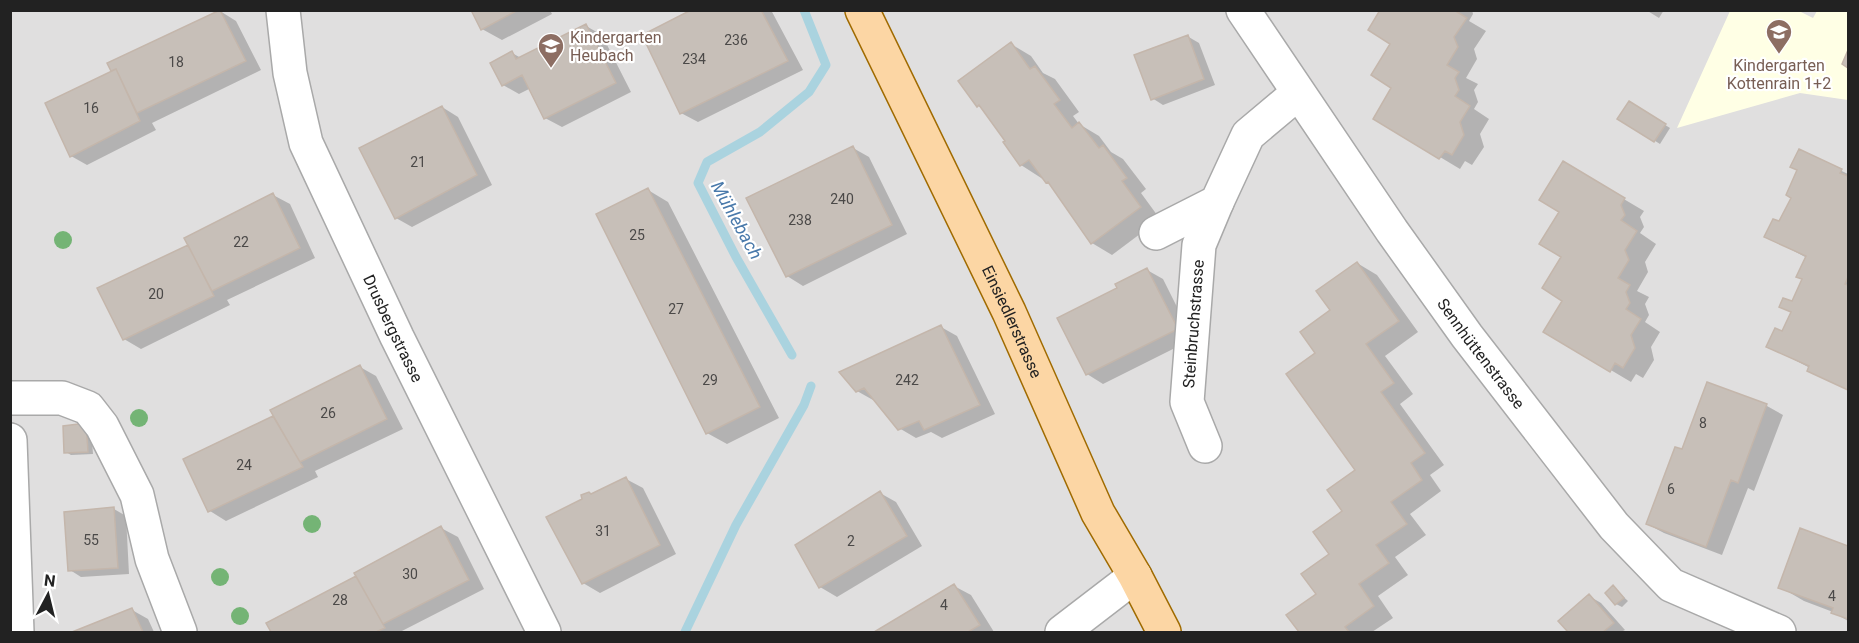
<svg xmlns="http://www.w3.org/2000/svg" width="1859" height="643" viewBox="0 0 1859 643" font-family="Roboto,sans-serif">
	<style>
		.residential { fill: #e0dfdf }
		.education { fill: #ffffe5 }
		.shadow { fill: #0003 }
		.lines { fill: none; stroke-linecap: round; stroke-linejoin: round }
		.stream { stroke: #aad3df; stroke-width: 9 }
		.building { fill: #c7bfb8; stroke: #c4b6ab; stroke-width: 1.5 }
		.minor-casing { stroke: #a9a9a9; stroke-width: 36 }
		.major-casing { stroke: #a06b00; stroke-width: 36 }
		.minor { stroke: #fff; stroke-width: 33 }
		.major { stroke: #fcd6a4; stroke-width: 33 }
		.tree { fill: #74b475 }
		.labels { text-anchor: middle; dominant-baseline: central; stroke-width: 4.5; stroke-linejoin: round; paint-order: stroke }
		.number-label { font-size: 14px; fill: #4b4948 }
		.education-label { font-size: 16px; fill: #785e54; stroke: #fff; text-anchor: start }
		.street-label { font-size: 16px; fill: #222; stroke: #fff }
		.water-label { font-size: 18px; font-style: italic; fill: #4a7aab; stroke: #fff }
	</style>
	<rect width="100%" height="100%" fill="#f2efe9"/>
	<path class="residential" d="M11,11H1848V632H11Z"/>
	<path class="education" d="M1730,11H1799L1813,18L1817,11H1848V100L1800,93L1677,128Z"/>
	<path class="shadow" d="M473,10H550L552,14L502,40L482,29Z
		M695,10H771L803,70L698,122L681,113Z
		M1382,10H1472L1473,14L1469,21L1486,31L1474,49L1477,59L1466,78L1478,84L1474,90L1478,102L1474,109L1489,119L1480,134L1484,147L1472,165L1465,161L1460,169L1375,118L1393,87L1392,43Z
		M1646,10H1664L1659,18Z
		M220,11L236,21L261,70L152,123L156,130L87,165L71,156L113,72L109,64Z
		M586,26L602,35L631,92L562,127L545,118L531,88L519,94L503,85L512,53L521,58Z
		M1187,36L1199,43L1215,85L1163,105L1152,98Z
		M1011,44L1031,56L1043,73L1055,79L1079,112L1073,116L1079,124L1099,136L1111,152L1123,159L1146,189L1141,193L1160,219L1112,255L1092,243L1052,185L1021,165L1007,141L984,109L978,106Z
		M1630,103L1670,128L1660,144L1620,119Z
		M442,107L458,117L492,185L412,227L396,218Z
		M853,148L869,157L907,234L803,286L787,276Z
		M1800,151L1848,174V390L1809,370L1810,368L1768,346L1783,333L1793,313L1792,303L1803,280L1807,258L1766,236L1780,223L1793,197L1799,170Z
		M1563,163L1644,211L1640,217L1644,227L1640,233L1656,244L1645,262L1648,272L1637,291L1649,297L1645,304L1649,315L1645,322L1660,332L1651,347L1654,360L1643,378L1636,374L1631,382L1545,331L1564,300L1561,211Z
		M648,190L668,202L779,418L727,444L707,433Z
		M273,195L290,204L315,258L227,300L230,305L141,349L124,339L190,246Z
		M1357,263L1377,275L1418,332L1385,356L1413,394L1400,404L1444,465L1430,475L1441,491L1410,514L1426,535L1395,557L1408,575L1378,596L1393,618L1372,632H1301L1288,615L1318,595L1357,470L1317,353L1332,311Z
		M1147,270L1163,279L1193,339L1103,384L1087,374L1119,289Z
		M941,327L957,336L995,414L942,438L931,432L916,438L899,428L875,399L873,400L857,391Z
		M360,367L376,376L403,429L315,471L318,477L226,521L210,511L185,460L275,417Z
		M1708,383L1767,406L1783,415L1754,491L1748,488L1722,555L1664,533L1647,524L1683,451Z
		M91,428L93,454L71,455L66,452Z
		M626,479L643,488L676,554L600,593L583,583L548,517Z
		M880,493L896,502L922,546L837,597L820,587L797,546Z
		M114,509L126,516L129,574L81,577L70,570L66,514Z
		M441,528L458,537L484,589L400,632H272L268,624L358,577Z
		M1801,530L1848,547V621L1833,612L1804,601L1780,587Z
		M954,586L971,595L994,632H877Z
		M1613,587L1628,601L1622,607L1616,604Z
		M1589,596L1601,603L1625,630L1621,632H1570L1560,621Z
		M132,610L148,619L154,632H76Z"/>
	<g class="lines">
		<path class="stream" d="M792,355L736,257L698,183L707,162L760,132L809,92L826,65L804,10
			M685,632L736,525L804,405L811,386"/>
	</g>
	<path class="building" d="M220,10L246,61L137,113L116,69L111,71L107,63Z
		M471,10H518L481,30Z
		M691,10H761L788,61L680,114L642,35Z
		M1380,10H1454L1467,18L1454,37L1458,47L1447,65L1459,72L1455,78L1459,90L1455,96L1470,106L1460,122L1464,135L1452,155L1445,151L1439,159L1373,119L1391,88L1371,75L1390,44L1368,30Z
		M586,24L616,83L544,119L522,75L502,86L490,63L512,51L516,59Z
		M1188,35L1204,79L1151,100L1134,55Z
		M1011,42L1030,69L1035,66L1060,100L1054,104L1072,128L1079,122L1099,148L1103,145L1127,178L1122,181L1141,207L1091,244L1048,182L1046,183L1029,160L1020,166L1003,142L1005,141L979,105L977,107L958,81Z
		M1848,50V68L1842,64Z
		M116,69L140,121L70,157L45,103Z
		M1629,101L1666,124L1654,142L1617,119Z
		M442,106L477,175L395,219L359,148Z
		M853,146L892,225L786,277L746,198Z
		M1799,149L1842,169L1840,173L1848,176V277L1845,284L1848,285V390L1807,371L1809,366L1766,347L1775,328L1782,331L1791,312L1779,307L1783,298L1792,301L1802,279L1796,277L1806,256L1764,237L1773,219L1779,221L1791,198L1786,195L1797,170L1790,167Z
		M1563,161L1625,198L1621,205L1625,215L1621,220L1637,231L1625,250L1629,260L1618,278L1630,285L1626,292L1630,303L1626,309L1641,319L1631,335L1635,348L1623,368L1615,363L1610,372L1543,332L1562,301L1542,288L1561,257L1539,244L1559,212L1539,200Z
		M648,188L760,407L706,434L596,214Z
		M273,193L300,248L212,291L184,238Z
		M188,245L214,296L123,340L97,288Z
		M1357,262L1399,321L1366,344L1394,383L1381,392L1425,453L1411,463L1422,480L1391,502L1407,524L1376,545L1389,563L1359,584L1374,606L1345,627L1349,632H1299L1286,615L1316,594L1301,574L1329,554L1313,532L1342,511L1327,490L1355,470L1286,374L1315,353L1300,332L1330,310L1316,291Z
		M1147,268L1178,329L1086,375L1057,318L1117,288L1115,284Z
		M941,325L980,405L924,430L919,421L898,430L864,388L856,392L839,372Z
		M360,365L387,419L300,462L270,410Z
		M1707,382L1767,404L1738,483L1731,480L1706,547L1646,524L1675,447L1682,449Z
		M273,416L303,467L208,512L183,459Z
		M86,423L88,452L64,453L63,426Z
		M626,477L660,545L582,584L546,517L582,499L581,495L589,492L591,494Z
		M880,491L907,536L819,588L795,545Z
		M114,507L118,568L68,571L64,512Z
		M441,526L469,580L383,624L354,573Z
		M1800,528L1848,546V619L1831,613L1833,608L1778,588Z
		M356,576L385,628L376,632H271L266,623Z
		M954,584L980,625L968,632H874Z
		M1613,585L1624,598L1615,605L1605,593Z
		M1589,594L1614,623L1603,632H1568L1558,621Z
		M132,608L143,632H72Z"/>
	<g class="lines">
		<g class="minor-casing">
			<g id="minor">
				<path id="s1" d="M283,10L290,73L306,143L397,337L544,632"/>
				<path id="s2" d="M1243,10L1392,231L1467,336L1614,526L1671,585L1779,632"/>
				<path d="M1156,233L1217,202L1248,135L1298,93"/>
				<path d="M10,398H62L88,408L102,426L137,495L152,559L180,632"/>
				<path d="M10,440L17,632"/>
				<path id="s3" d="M1205,446L1187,402L1199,245L1217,202"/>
				<path d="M1062,632L1135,576"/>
			</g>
		</g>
		<g class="major-casing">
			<g id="major">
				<path id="s4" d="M862,10L1009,312L1098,513L1135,576L1164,632"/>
			</g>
		</g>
		<use href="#minor" class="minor"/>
		<use href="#major" class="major"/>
	</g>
	<g class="tree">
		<circle cx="63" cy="240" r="9"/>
		<circle cx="139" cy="418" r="9"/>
		<circle cx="312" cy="524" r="9"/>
		<circle cx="220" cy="577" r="9"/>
		<circle cx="240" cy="616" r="9"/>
	</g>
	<defs>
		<g id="school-pin" transform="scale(1.35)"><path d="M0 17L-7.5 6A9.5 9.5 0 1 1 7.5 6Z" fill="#8d6e63" stroke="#fff"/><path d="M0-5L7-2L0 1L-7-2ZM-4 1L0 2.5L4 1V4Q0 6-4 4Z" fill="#fff"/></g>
	</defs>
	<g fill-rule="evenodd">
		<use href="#school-pin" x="1779" y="32"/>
		<use href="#school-pin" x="551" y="46"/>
	</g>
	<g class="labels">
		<g class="number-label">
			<text x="736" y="40">236</text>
			<text x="694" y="59">234</text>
			<text x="176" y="62">18</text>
			<text x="91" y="108">16</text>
			<text x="418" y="162">21</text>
			<text x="842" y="199">240</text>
			<text x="800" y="220">238</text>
			<text x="637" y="235">25</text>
			<text x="241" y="242">22</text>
			<text x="156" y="294">20</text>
			<text x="676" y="309">27</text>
			<text x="710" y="380">29</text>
			<text x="907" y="380">242</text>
			<text x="328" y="413">26</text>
			<text x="1703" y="423">8</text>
			<text x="244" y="465">24</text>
			<text x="1671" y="489">6</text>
			<text x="603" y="531">31</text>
			<text x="91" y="540">55</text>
			<text x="851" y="541">2</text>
			<text x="410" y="574">30</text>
			<text x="1832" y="596">4</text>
			<text x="340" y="600">28</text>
			<text x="944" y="605">4</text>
		</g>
		<g class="education-label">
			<text x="570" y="37">Kindergarten<tspan x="570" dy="18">Heubach</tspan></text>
			<text x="1779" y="65" text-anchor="middle">Kindergarten<tspan x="1779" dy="18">Kottenrain 1+2</tspan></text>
		</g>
		<g class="street-label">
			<text stroke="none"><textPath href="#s4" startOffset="346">Einsiedlerstrasse</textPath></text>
			<text stroke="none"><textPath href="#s3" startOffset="126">Steinbruchstrasse</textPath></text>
			<text stroke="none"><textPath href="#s1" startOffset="340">Drusbergstrasse</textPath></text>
			<text stroke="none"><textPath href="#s2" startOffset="418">Sennhüttenstrasse</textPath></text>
		</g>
		<g class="water-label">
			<text transform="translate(737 220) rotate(61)">Mühlebach</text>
		</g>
	</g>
	<rect width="1859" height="643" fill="none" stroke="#222222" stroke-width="24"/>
	<g transform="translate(48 595) rotate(7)" stroke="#ffffff" stroke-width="4.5" paint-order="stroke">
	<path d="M0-4.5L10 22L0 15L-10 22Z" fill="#222222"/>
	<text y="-9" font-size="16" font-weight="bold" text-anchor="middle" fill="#222222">N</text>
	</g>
</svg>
